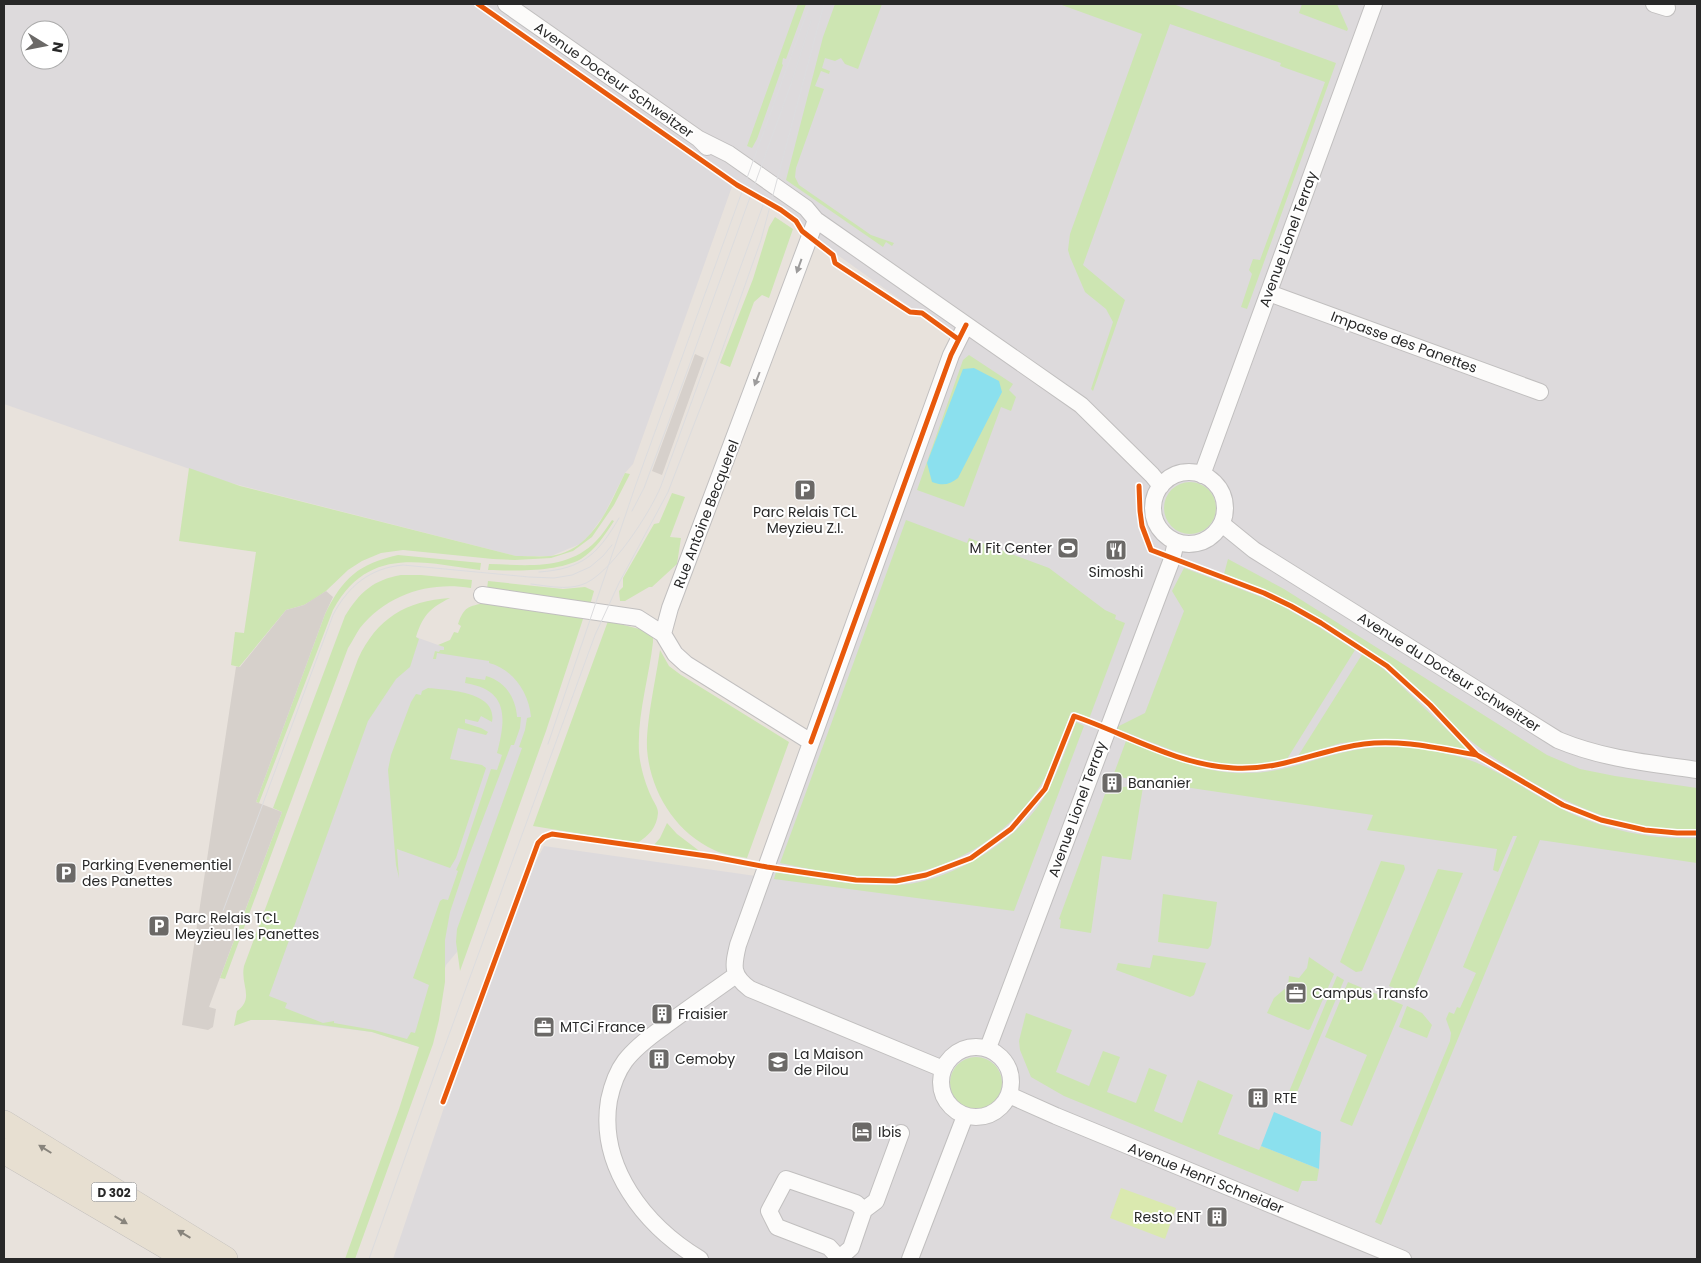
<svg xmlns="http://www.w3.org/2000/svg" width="1701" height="1263" viewBox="0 0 1701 1263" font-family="Poppins,sans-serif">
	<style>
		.industrial { fill: #dddadc; fill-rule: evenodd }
		.green { fill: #cde5b2 }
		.pitch { fill: #dae9af }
		.plaza { fill: #d6d0cb }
		.water { fill: #8be0ee }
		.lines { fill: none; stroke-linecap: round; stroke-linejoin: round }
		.minor-casing { stroke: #c1bfbf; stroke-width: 18 }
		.primary-casing { stroke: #c0bdbb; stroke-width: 26 }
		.minor { stroke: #fcfbfa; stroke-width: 16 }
		.primary { stroke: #e7dfd1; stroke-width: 25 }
		.tram { stroke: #dcdcde; stroke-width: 1 }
		.cycleway-casing { stroke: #fff; stroke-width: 8 }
		.cycleway { stroke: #e8590c; stroke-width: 5 }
		.oneway { fill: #9d9c9c }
		.oneway2 { fill: #88847c }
		.labels { text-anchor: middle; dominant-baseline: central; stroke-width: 4; stroke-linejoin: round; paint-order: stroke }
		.shield { fill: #fff; stroke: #686868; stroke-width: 1 }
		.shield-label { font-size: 12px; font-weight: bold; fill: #282828 }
		.street-label { font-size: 14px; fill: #282828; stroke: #fff }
		.poi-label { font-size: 14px; fill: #282828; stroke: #fff; text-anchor: start }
	</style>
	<rect width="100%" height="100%" fill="#e8e2dc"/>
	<path class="industrial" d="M4,4H1697V1259H393L463,1051L535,863L544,846L763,877L958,341L734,181L633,464L625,473L604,515L588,537L580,544L551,556H516L227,482L4,404ZM30,30H60V60H30Z
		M393,629L441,646L556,663L457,952L446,965L420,1047L372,1032L275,1020H251Z"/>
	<path class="green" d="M798,4H806L786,59L783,58L782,64L783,65L757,139L752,148L747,146Z
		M835,4H882L858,69L845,64L841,58L835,61L825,58L822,68L830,71L829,74L821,71L815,86L824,89L796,168L795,177L799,185L871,235L894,243L892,246L886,242L883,247L786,180L823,37Z
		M1059,4H1173L1336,63L1247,309L1241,307L1252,274L1249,270L1253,259L1260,260L1325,82L1280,66L1281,63L1170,24L1083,265L1125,300L1093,391L1091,389L1113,322L1106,309L1085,292L1070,257L1068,250L1070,234L1142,34Z
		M1302,4H1337L1348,29L1347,31L1299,13Z
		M775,217L793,229L769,298L762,295L754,302L730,367L720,363L753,279L769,227Z
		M969,355L1013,384L1009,390L1016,397L1011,411L1001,407L964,507L917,490L963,360Z
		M189,468L240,486L516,556C527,556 539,557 551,556C593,550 609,506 625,473L630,474L614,505L592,537L573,551L551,558L515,560L493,559L403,550L381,553L362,561L348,570L326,591L316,598L304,605L286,610L239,667L231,665L235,632L244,633L256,552L179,541Z
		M1164 508a26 26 0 1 1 52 0a26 26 0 1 1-52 0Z
		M672,493L685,497L670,537L681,538L677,564L652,587H649L625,601H620L619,591L623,587V578L654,524L659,523Z
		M612,520L614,521C605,535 595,550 581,559C558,572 514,571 488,570L489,564C526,565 567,571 596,541C602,535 607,527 612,520Z
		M906,520L967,543L969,538L1049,568L1105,610L1116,615L1115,619L1125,623L1089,719L1071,712C1060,740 1052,771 1034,795C1000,842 943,874 885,877C850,878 814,870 780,863Z
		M398,555L481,563L480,570C420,562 368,546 333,610L259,803L256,802L325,614C343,578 358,564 398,555Z
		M1228,559L1284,589L1547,755L1580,769L1615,776L1697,788V830C1680,829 1662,829 1644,826C1600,819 1560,799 1522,776C1502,763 1482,751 1464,735C1452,725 1442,713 1432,702C1417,687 1400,673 1383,660C1333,622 1283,595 1224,574Z
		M1184,568L1275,602L1317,626L1355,650L1287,759C1277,761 1266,765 1256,765C1206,768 1160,745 1115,728L1145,713L1184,611L1172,591Z
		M401,575H421L472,580L471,588C430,581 387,594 360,628C356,634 352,642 348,648L225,979L220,978L282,812L273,808L345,616C360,592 373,580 401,575Z
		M488,581L563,589L585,587L594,591L590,605L487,589Z
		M450,598C430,608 423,615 416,637L419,639L410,667L396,679L368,721L269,996L287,1003L285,1008L323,1023L334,1021V1023L374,1030L407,1039L411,1032L415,1033L429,985L413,978L440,901L443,899L448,900L458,871L456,870L461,859L491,769L497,770L502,755L497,753C506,718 509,690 465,683L466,677L485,680L486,676C505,681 516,698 517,717H521L520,728L514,745H511L468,858L450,912L445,940V982L439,1020L433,1044L355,1259H345L399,1109L419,1047L372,1032L321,1025L275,1020H251L234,1026L237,1011C255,998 240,985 244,966L358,659C377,618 406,601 450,598Z
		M486,603L584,616L546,731L460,971L456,942L457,929L522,748L519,747L525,730L527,718L531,717C529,693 513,669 489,663V661L437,653L436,659H433L435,651L439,652L440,650H444V647L438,645L450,640L454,632L458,633L461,626L458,624C464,607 468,606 486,603Z
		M608,621L647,631L653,637V642C649,678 637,715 639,752C640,766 645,783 651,796C653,801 658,807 658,813C657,827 649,836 637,843L533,826Z
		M660,650L669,666L681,675L789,742L747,858C736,856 724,855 714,850C675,832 650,791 647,749C646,721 656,679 660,650Z
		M1363,653L1387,672L1469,751L1404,739L1341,743L1298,756Z
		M428,688C447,690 498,691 492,722L481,716L478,722L465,719V723L481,728L488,732L486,735L458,728L450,759L482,765L486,768L456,858L450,868L397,849L399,878L396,865L388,770L391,755L411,702L416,694L421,695L422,691Z
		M1076,722L1084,726L1014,911L774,879L776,872C816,878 856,887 897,885C948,883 1016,842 1043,799C1057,775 1067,748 1076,722Z
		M1126,741C1166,756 1205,775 1249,773C1283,773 1313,759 1345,752C1371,746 1401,745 1428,750C1443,753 1460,756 1475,762C1509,776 1539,799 1572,814C1610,831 1655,840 1697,838V863L1540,840L1381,1225L1375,1222L1450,1041L1451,1033L1446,1019L1449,1012L1454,1014L1457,1007L1460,1008L1476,973L1463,967L1517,836H1513L1498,872L1493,870L1497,849L1367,830L1373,815L1144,781L1131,860L1102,856L1091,933L1060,928L1061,920L1059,919L1105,794L1115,788L1132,786L1137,780L1113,776Z
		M667,823L677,834L702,853L654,845L660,838Z
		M1381,861L1404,865L1405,869L1362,971L1356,972L1340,962Z
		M1438,869L1463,873L1412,995L1389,986Z
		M1163,894L1217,902L1211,945L1208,949L1158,942Z
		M1153,955L1206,963L1194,995L1190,997L1116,970L1118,963L1150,968Z
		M1309,957L1334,974L1310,1029L1308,1030L1267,1013L1274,998L1288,986L1289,976L1299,978L1307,968Z
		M1337,976L1344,980L1293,1102L1286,1099Z
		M1348,982L1403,1005L1352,1126L1340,1121L1367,1055L1325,1037Z
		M1407,1006L1422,1013L1432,1025L1427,1038L1399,1027Z
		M1026,1013L1072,1030L1056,1072L1089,1086L1103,1051L1120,1057L1107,1092L1136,1103L1149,1068L1167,1075L1154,1111L1182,1123L1198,1080L1233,1095L1218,1134L1259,1150L1261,1146L1319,1169L1317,1181H1302L1298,1192L1064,1096L1031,1077L1020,1050L1019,1041Z
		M950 1083a26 26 0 1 1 52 0a26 26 0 1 1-52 0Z"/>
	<path class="pitch" d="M1121,1188L1176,1208L1165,1239L1110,1218Z"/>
	<path class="plaza" d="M695,354L704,358L662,475L652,471Z
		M326,591L333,597L325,614L256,802L282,812L209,1007L216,1009L213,1027L208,1030L182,1025L236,667H240L286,610L304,605Z"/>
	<path class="water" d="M974,368L999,381L1002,392L958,478C949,485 943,486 932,482L927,463L963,369Z
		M1274,1112L1321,1132L1319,1169L1261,1146Z"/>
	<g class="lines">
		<g class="minor-casing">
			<path id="minor" d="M506,4L699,139L707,147
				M1654,4L1667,8
				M699,139L729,154L806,208L816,220L1081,405L1152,475L1161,486
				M1269,293L1540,392
				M1153 508a36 36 0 1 1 72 0a36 36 0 1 1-72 0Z
				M1202,475L1374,4
				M1222,524L1254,550L1558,740C1604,759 1648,763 1697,770
				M482,595L638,618L663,634
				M811,742L686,664L675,654L663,634L670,608L816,220
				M941 1082a35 35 0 1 1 70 0a35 35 0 1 1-70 0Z
				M988,1048L1172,559L1176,542
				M943,1069L750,989C731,975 733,966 738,945L951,355L966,325
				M1009,1095L1056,1116L1403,1259
				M839,1258L829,1247L777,1227L769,1211L786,1179L856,1203L864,1210
				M700,1259C645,1226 598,1167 609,1100C612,1086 616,1073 625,1061C635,1048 648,1038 662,1028C686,1010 711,993 736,975
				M838,1259L851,1248L864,1210L876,1201L901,1133
				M910,1259L965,1116"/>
		</g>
		<g class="primary-casing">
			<path id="primary" d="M4,1123L225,1259
				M4,1151L188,1259"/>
		</g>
		<use href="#minor" class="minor"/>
		<use href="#primary" class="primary"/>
		<path class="tram" d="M632,511L644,488L672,413L791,84L811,21
			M539,572C583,569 598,554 619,518
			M531,584C548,586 565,590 581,585C609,577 650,513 661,486L766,197
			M548,744L635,487L810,4
			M223,911L333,615C348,586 370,568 403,565L529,577L554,578L572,575L590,567L603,556L612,545
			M369,1259L439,1062L595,635L619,583L668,492L715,370L761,240L824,4"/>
		<g class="cycleway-casing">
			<path id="cycleway" d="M478,4L737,185L781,210L796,221L802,231L833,255L835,263L910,312L922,313L958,339
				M1139,486L1140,511L1142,526L1151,550L1264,593L1291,606L1321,623L1387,666L1430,705L1477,755L1563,805L1601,820L1645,830L1677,833H1697
				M811,742L951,355L966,325
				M443,1102L538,843L544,837L552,834L714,857L767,867L856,880L896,881L926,875L971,858L1011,829L1045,789L1074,716C1126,734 1178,765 1233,768C1281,771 1318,750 1364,744C1401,739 1441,749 1477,755"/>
		</g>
		<use href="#cycleway" class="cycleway"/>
	</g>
	<defs><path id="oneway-solid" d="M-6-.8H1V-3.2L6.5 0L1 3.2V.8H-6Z" transform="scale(1.25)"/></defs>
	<g class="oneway">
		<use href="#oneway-solid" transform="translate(799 266) rotate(110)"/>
		<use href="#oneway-solid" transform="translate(757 379) rotate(111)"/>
	</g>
	<g class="oneway2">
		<use href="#oneway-solid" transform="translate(45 1149) rotate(-148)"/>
		<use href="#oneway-solid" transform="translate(121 1220) rotate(31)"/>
		<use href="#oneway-solid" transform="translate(184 1234) rotate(-149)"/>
	</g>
	<defs>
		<g id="parking-square" transform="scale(1.125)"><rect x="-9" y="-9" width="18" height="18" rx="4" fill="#6b6967" stroke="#fff"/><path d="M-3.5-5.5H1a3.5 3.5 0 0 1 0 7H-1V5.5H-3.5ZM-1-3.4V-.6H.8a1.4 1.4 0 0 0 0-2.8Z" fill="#fff"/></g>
		<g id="stadium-square" transform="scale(1.125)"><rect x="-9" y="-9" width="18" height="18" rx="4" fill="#6b6967" stroke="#fff"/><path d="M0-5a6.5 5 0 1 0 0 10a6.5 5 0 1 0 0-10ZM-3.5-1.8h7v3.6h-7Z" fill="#fff"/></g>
		<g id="restaurant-square" transform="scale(1.125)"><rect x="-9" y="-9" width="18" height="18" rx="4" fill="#6b6967" stroke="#fff"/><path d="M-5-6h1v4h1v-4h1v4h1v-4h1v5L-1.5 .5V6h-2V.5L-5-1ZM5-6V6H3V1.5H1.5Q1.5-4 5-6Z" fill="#fff"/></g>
		<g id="building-square" transform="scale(1.125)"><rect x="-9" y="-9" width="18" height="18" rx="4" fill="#6b6967" stroke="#fff"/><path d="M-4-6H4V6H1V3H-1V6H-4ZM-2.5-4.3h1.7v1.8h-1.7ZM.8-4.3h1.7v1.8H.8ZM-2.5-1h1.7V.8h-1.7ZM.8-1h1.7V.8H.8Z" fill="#fff"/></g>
		<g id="office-square" transform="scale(1.125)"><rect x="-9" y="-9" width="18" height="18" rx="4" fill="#6b6967" stroke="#fff"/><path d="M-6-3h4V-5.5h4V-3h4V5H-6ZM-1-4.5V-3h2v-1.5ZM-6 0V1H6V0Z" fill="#fff"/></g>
		<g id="school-square" transform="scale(1.125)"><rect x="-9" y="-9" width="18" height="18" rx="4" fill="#6b6967" stroke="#fff"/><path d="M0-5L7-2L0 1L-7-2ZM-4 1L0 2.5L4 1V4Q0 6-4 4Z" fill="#fff"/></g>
		<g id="hotel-square" transform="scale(1.125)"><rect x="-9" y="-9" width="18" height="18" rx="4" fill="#6b6967" stroke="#fff"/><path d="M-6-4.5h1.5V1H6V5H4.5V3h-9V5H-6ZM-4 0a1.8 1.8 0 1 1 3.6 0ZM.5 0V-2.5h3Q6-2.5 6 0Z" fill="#fff"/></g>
	</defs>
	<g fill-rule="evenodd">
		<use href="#parking-square" x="805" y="490"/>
		<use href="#stadium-square" x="1068" y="548"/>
		<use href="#restaurant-square" x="1116" y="550"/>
		<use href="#building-square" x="1112" y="783"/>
		<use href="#parking-square" x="66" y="873"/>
		<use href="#parking-square" x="159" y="926"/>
		<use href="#office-square" x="1296" y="993"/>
		<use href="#building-square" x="662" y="1014"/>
		<use href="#office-square" x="544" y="1027"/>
		<use href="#building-square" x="659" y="1059"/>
		<use href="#school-square" x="778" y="1062"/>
		<use href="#building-square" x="1258" y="1098"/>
		<use href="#hotel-square" x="862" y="1132"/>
		<use href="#building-square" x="1217" y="1217"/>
	</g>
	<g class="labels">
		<rect class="shield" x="91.5" y="1182.5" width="45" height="19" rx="4"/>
		<g class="shield-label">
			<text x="114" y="1192">D 302</text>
		</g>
		<g class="street-label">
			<text transform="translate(614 80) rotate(35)">Avenue Docteur Schweitzer</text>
			<text transform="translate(1288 239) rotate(-70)">Avenue Lionel Terray</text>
			<text transform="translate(1404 342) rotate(20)">Impasse des Panettes</text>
			<text transform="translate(706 514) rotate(-69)">Rue Antoine Becquerel</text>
			<text transform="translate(1449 672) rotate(32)">Avenue du Docteur Schweitzer</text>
			<text transform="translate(1077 809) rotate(-70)">Avenue Lionel Terray</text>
			<text transform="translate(1206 1178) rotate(22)">Avenue Henri Schneider</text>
		</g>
		<g class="poi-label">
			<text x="805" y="512" text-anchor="middle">Parc Relais TCL<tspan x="805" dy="16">Meyzieu Z.I.</tspan></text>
			<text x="1052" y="548" text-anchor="end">M Fit Center</text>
			<text x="1116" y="572" text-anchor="middle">Simoshi</text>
			<text x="1128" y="783">Bananier</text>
			<text x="82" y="865">Parking Evenementiel<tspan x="82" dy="16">des Panettes</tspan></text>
			<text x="175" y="918">Parc Relais TCL<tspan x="175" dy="16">Meyzieu les Panettes</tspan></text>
			<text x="1312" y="993">Campus Transfo</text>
			<text x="678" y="1014">Fraisier</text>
			<text x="560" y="1027">MTCi France</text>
			<text x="794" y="1054">La Maison<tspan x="794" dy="16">de Pilou</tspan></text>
			<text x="675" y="1059">Cemoby</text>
			<text x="1274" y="1098">RTE</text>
			<text x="878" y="1132">Ibis</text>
			<text x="1201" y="1217" text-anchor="end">Resto ENT</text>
		</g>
	</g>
	<rect width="1701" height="1263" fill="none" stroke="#282828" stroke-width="10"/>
	<g transform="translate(45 45) rotate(100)"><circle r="24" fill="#ffffff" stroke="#a9a9a9"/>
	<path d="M0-4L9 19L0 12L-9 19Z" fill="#6b6967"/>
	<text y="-8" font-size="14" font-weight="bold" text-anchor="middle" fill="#282828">N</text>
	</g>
</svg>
